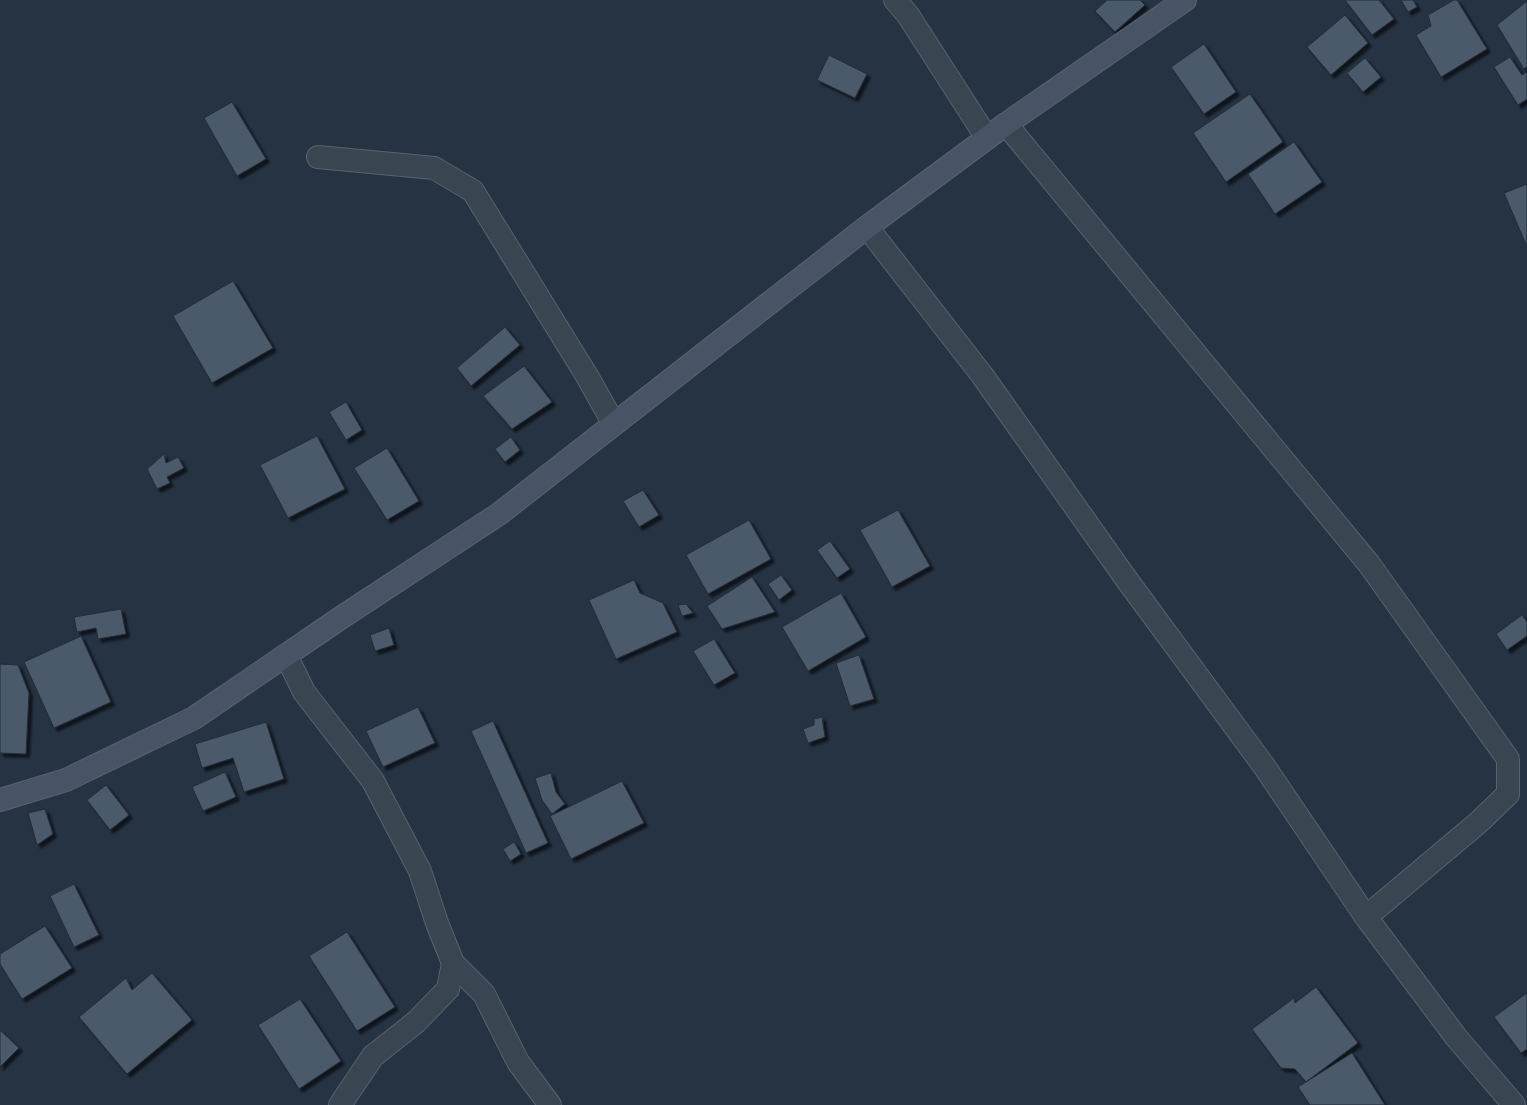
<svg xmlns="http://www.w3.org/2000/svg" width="1527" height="1105" viewBox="0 0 1527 1105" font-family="'Exo 2',sans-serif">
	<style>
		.building { fill: #4c5a6b; stroke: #212c39; filter: url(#shadow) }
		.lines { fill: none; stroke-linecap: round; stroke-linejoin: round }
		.street-casing { stroke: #58636f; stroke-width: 24 }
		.secondary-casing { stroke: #58636f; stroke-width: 24 }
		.street { stroke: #3a4552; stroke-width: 22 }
		.secondary { stroke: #485465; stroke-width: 22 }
	</style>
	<defs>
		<filter id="shadow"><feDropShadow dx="3.5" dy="3.5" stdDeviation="1" flood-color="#0009"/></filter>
	</defs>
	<rect width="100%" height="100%" fill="#263342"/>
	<path class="building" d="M1107,0H1140L1145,5L1115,32L1095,11Z
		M1345,0H1379L1394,19L1372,35Z
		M1401,0H1413L1417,7L1408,12Z
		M1454,0H1457L1487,49L1441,77L1416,35L1431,26L1428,15Z
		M1527,1V67L1524,69L1497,25Z
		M1345,15L1368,43L1331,75L1307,47Z
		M1204,44L1236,92L1204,114L1171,67Z
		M829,55L867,74L855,98L817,80Z
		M1510,57L1522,75L1527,72V99L1518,105L1494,67Z
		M1365,58L1381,77L1363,92L1347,73Z
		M1250,94L1283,142L1226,182L1193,133Z
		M232,102L266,159L237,176L204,118Z
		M1294,142L1322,182L1275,214L1248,174Z
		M1527,184V247L1504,193Z
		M233,281L273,348L212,383L173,316Z
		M505,327L520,345L471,386L457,368Z
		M524,366L552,402L512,429L483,396Z
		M346,402L362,430L346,440L329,412Z
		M317,436L345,489L288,518L260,465Z
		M511,437L520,450L505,462L495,449Z
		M387,448L419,501L387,520L354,468Z
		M164,454L166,463L178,457L184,468L167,477L170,483L157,489L147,469Z
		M643,490L659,515L639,527L623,501Z
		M898,510L930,566L892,587L860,530Z
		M749,520L771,559L708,594L686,555Z
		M830,541L850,569L837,578L817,550Z
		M781,575L792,590L779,600L768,584Z
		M752,577L775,612L722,629L707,606Z
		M634,580L640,593L663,603L677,632L616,659L589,600Z
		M841,593L866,637L808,671L782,627Z
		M686,604L693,613L682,616L678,605Z
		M121,609L126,634L98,639L96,628L77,632L74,617Z
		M1522,615L1527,622V636L1507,650L1496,634Z
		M389,628L394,645L375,651L370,635Z
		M81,636L111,702L54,728L24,662Z
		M714,639L735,673L714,685L693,651Z
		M859,655L874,699L850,706L836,663Z
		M0,664L18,665L29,693L26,754L0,753Z
		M418,707L435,743L383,767L366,731Z
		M822,717L825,737L808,743L803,729L814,725V719Z
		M493,721L548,843L526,853L471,731Z
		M266,722L284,779L244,792L233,758L202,768L195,744Z
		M225,772L236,797L203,811L192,787Z
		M551,773L556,792L565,804L552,814L542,800L535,778Z
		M622,781L644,823L571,859L550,816Z
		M106,785L129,815L110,830L87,800Z
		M45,809L53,834L37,845L28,813Z
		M514,842L521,854L510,861L503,849Z
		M74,884L99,935L74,947L50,896Z
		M45,926L72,968L22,999L0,964V954Z
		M347,932L395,1007L357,1031L309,956Z
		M152,973L192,1020L127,1074L79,1017L126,978L132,990Z
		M1316,987L1358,1043L1306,1082L1295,1069L1281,1068L1252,1029L1294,998L1295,1003Z
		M1527,993V1049L1521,1053L1494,1017Z
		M300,999L341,1061L299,1089L258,1025Z
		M0,1030L19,1048L0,1067Z
		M1352,1053L1385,1105H1310L1298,1087Z"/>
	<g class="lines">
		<g class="street-casing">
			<path id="street" d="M895,0L908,15L987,138
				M1006,124L1369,564L1508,759V794L1479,822L1366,917
				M318,157L434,168L473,191L587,376L614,424
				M867,227L982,375L1127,580L1264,766L1366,917L1456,1037L1514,1105
				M286,655L304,692L373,781L420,871L437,923L453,963L484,994L518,1062L550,1105
				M340,1105L373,1056L416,1022L448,989L453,963"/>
		</g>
		<g class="secondary-casing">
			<path id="secondary" d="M0,800L66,780L194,718L342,617L499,514L867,227L1006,124L1185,0"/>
		</g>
		<use href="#street" class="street"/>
		<use href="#secondary" class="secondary"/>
	</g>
</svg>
